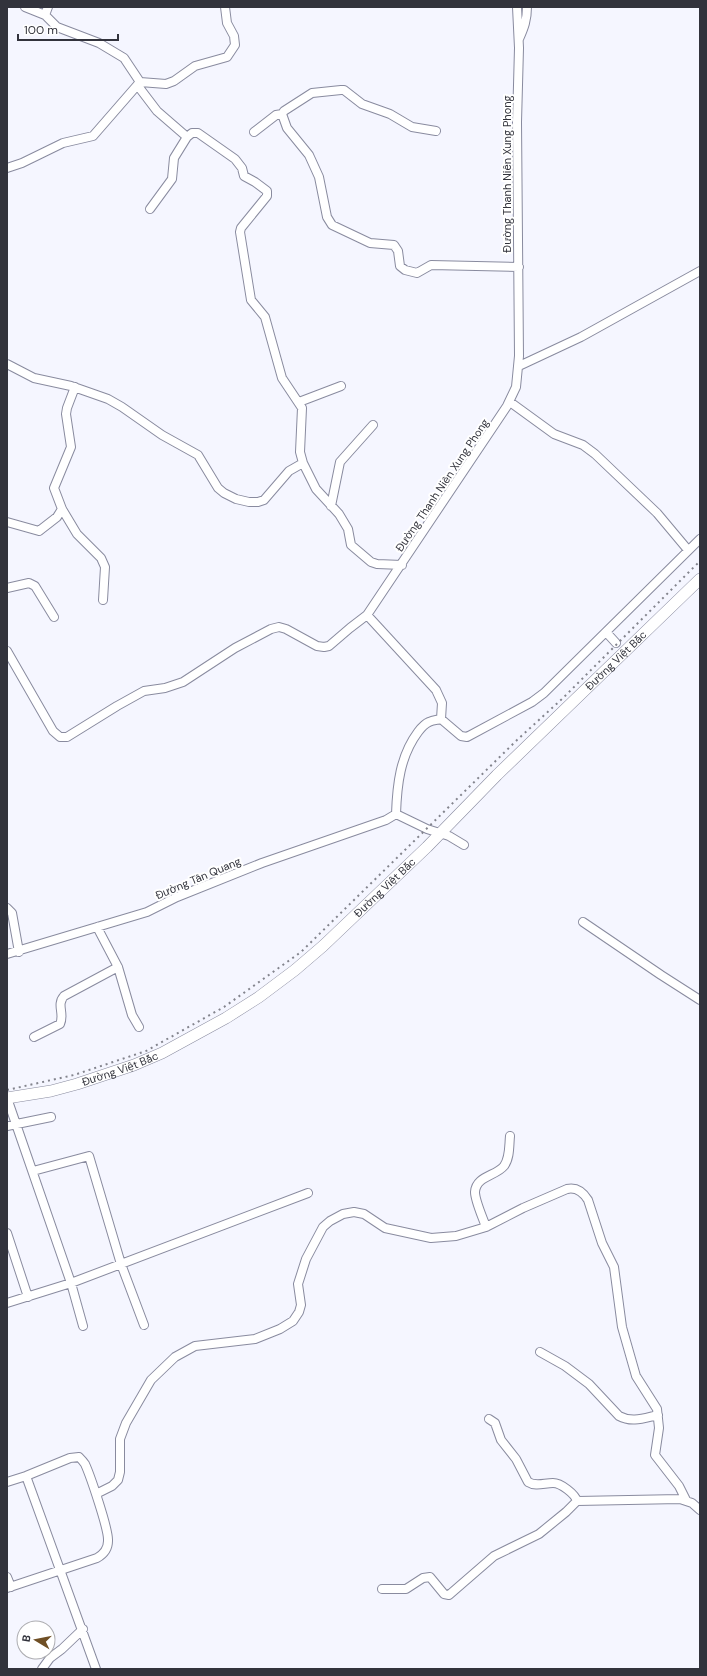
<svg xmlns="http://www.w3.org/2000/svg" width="707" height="1676" viewBox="0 0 707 1676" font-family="'DM Sans',sans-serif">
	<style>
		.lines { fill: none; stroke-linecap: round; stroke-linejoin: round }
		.street-casing { stroke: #898b9f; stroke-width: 10 }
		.secondary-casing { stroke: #898b9f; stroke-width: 12 }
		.street { stroke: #fff; stroke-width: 8 }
		.secondary { stroke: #fff; stroke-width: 11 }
		.rail { stroke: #83848d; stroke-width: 2; stroke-dasharray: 2 4; stroke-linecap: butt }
		.labels { text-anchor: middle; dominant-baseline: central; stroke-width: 4; stroke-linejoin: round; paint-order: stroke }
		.street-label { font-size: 11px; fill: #32333c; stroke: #fff }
	</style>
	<rect width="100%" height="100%" fill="#f5f6ff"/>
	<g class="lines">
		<g class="street-casing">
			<path id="street" d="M25,7L45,15
				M48,7L45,15L57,27L99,43L124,58L140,82L166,84L174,81L195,66L227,57L235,45L234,36L227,23L225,7
				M519,39C524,28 527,20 527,7
				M138,86L157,111L187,137
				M282,114L287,128L309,155L319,177L327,217L332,225L370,243L394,245L398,251L400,266L405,270L417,273L431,265L519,267
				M254,132L276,115L282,114L284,111L312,93L341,90H344L362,104L390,114L412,127L436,131
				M7,168L22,163L63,143L93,136L140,82
				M150,209L172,179L174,158L187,137L192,133H198L235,159L242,168L244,176L255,182L267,191V196L241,228L240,232L251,300L265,317L282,378L302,408L300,452L303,463L316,489L339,514L348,529L351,545L371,562L377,564L402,565
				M7,364L34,378L71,386L108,399L122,407L162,435L198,455L218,488L224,493L236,499L249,502H258L264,500L289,471L303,463
				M519,366L581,337L700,271
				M75,387L67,408L66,414L71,447L54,488L62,509L77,534L101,558L105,567L103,600
				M299,402L341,386
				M510,402L554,434L583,445L595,454L657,513L688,550
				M331,506L340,462L373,425
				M7,522L39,531L57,517L62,509
				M7,588L29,583L35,586L54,617
				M606,632L616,643
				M7,651L53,731L60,737H67L117,706L144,691L165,688L183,682L235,648L271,629L279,627L286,629L317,646L324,647L329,646L350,628L367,615
				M441,719L461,736L467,737L532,702L544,693L700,539
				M396,814C397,785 400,756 418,732C421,728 424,724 429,722C433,720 437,720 441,719L442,703L436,690L367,615L507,406L516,387L519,356L517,122L519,48L517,7
				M396,814L427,829L449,836L464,845
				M7,908L12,913L19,952
				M583,922L661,975L700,1000
				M97,927L118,967L132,1015L139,1027
				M7,954L147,912L177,897L262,863L386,820L396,814
				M34,1037L60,1024C65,1014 56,1005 64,996L118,967
				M7,1098L71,1283L83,1326
				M7,1126L51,1117
				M33,1171L89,1156L121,1264L144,1325
				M486,1227C483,1218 475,1201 475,1192C476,1176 496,1176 504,1166C510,1158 509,1146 510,1136
				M7,1233L28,1297
				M7,1303L71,1283L308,1193
				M540,1352L565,1366L589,1384L619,1416C632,1423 644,1418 658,1415
				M489,1419L495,1423L501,1440L516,1459L528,1482C536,1487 544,1483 553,1483C561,1483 575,1494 577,1501
				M26,1476L96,1669
				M7,1482L26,1476L70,1458L79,1457C81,1459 83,1461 85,1464C90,1475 109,1530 108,1541C108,1549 104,1554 97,1558L7,1588
				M96,1494L112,1486L118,1480L120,1472V1439L126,1423L151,1380L175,1357L195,1346L255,1339L280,1329L293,1321L299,1312L301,1305L298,1284L306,1259L323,1227L330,1221L343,1214L354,1212L364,1214L385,1228L431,1238L456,1236L486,1227L523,1208L567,1189C576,1187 583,1192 588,1200L602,1243L614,1267L622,1327L636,1376L657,1409L659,1428L655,1455L679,1486L686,1500
				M7,1577L11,1587
				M382,1589H406L423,1578L430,1577L444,1594L449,1595L494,1556L539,1534L566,1512L577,1501L680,1499L692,1503L700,1510
				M42,1669L50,1658L62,1649L83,1629"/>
		</g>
		<g class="secondary-casing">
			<g id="secondary">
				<path id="s1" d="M7,1098L51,1091L77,1084L134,1065L162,1053L226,1018L259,997L295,970L323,946L427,847L497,775L700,579"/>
			</g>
		</g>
		<use href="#street" class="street"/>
		<use href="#secondary" class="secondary"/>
		<path class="rail" d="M7,1090L74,1075L146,1051L224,1007L301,952L517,740L563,698L700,561"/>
	</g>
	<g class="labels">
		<g class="street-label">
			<text transform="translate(507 174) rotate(-90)">Đường Thanh Niên Xung Phong</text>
			<text transform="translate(442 485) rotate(-56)">Đường Thanh Niên Xung Phong</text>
			<text stroke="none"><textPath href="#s1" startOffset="765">Đường Việt Bắc</textPath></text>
			<text transform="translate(198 878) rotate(-23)">Đường Tân Quang</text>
			<text stroke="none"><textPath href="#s1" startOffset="441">Đường Việt Bắc</textPath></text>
			<text stroke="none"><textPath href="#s1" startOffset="117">Đường Việt Bắc</textPath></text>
		</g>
	</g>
	<rect width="707" height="1676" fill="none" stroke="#32333c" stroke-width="16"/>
	<g transform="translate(36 1640) rotate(280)"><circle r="19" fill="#ffffff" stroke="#adadb1"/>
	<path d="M0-3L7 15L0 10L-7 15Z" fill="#6f4f25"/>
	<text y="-6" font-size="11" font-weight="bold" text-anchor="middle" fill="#32333c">B</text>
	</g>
	<path d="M18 34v6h100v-6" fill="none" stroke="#32333c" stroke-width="2"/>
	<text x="24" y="34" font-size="12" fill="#32333c" stroke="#ffffff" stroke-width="3" paint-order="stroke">100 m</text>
</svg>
